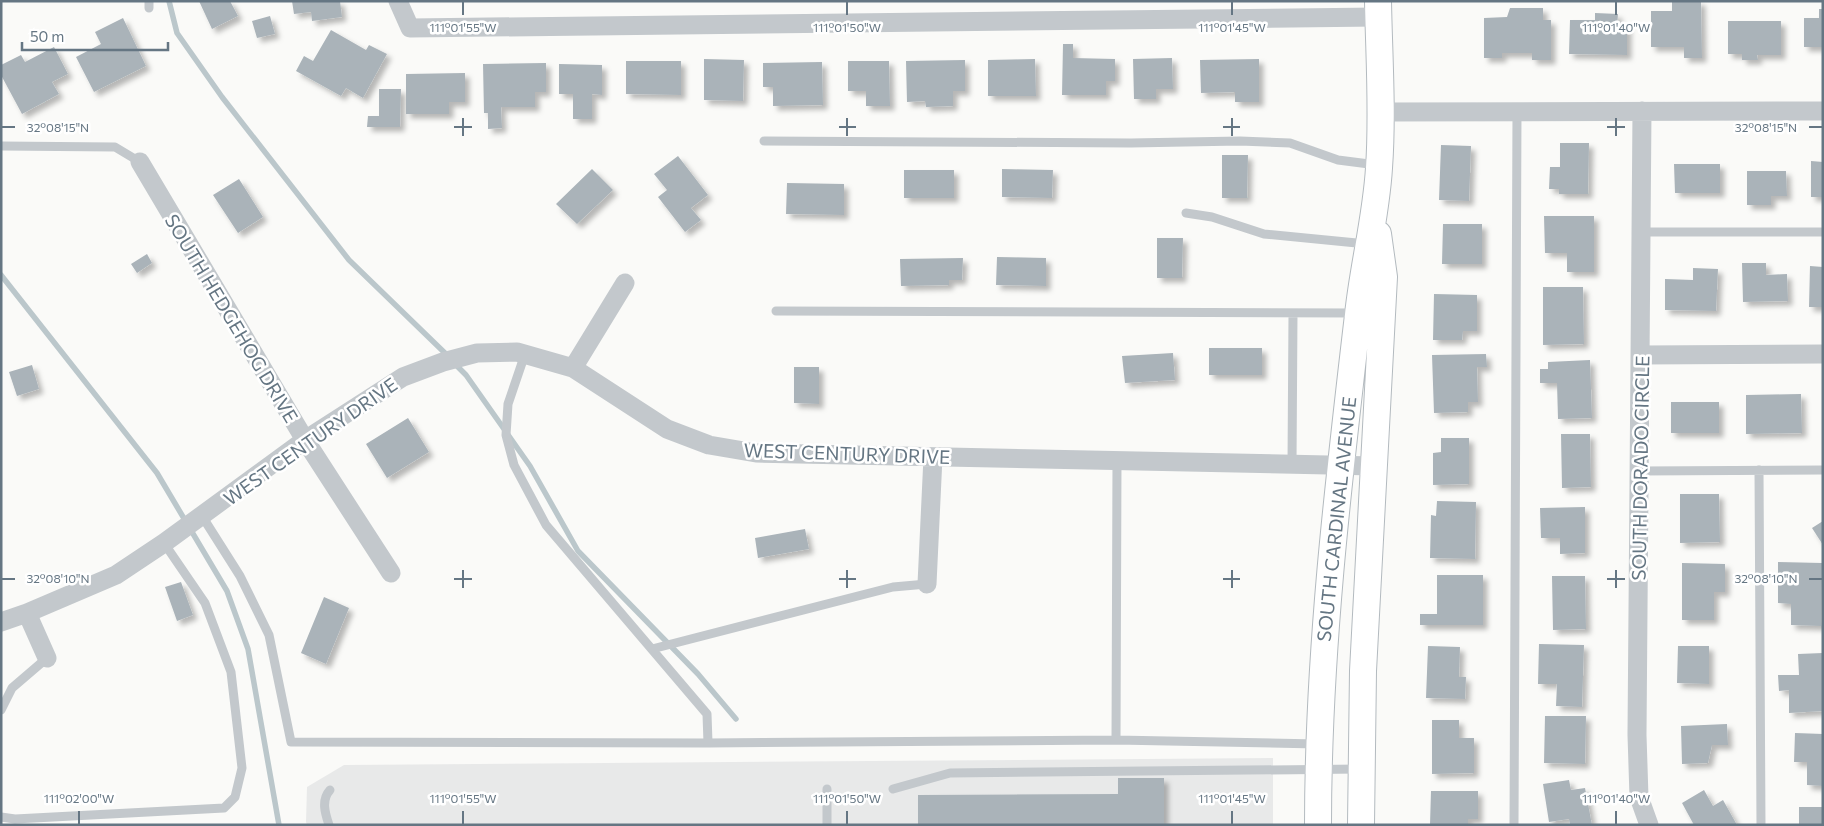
<svg xmlns="http://www.w3.org/2000/svg" width="1824" height="826" viewBox="0 0 1824 826" font-family="Commissioner,sans-serif">
	<style>
		.built { fill: #e8e9e9 }
		.lines { fill: none; stroke-linecap: round; stroke-linejoin: round }
		.stream { stroke: #bbc7cb; stroke-width: 5.5 }
		.building { fill: #aab3b9; filter: url(#shadow) }
		.secondary-casing { stroke: #b3babf; stroke-width: 28 }
		.lane { stroke: #c3c8cc; stroke-width: 9 }
		.street { stroke: #c3c8cc; stroke-width: 19 }
		.secondary { stroke: #fff; stroke-width: 26 }
		.ticks { fill: none; stroke: #657683; stroke-width: 2 }
		.labels { text-anchor: middle; dominant-baseline: central; stroke-width: 5; stroke-linejoin: round; paint-order: stroke }
		.street-label { font-size: 19px; fill: #657683; stroke: #fff }
		.ticks-label { font-size: 12px; text-anchor: middle; fill: #657683; stroke: #fff; stroke-width: 5; stroke-linejoin: round; paint-order: stroke }
	</style>
	<defs>
		<filter id="shadow"><feDropShadow dx="4.5" dy="4.5" stdDeviation="2.5" flood-color="#0004"/></filter>
	</defs>
	<rect width="100%" height="100%" fill="#fafaf8"/>
	<path class="built" d="M1273,758V825H307L306,822L307,787L344,765Z"/>
	<g class="lines">
		<path class="stream" d="M169,1L177,33L222,97L349,260L448,356
			M1,275L157,473L227,591L248,649L279,825
			M454,363L466,375L530,466L578,551L698,674L736,719"/>
	</g>
	<path class="building" d="M199,1H230L238,16L212,29Z
		M292,1H340L342,17L312,21L311,12L294,14Z
		M1672,1H1701L1702,58H1684V47H1651V11H1672Z
		M1510,8H1543V20H1551V60H1532V53H1502V58H1484V18L1507,17Z
		M1819,9H1823V47H1804V18H1819Z
		M1595,13L1618,14L1617,26H1627V55L1569,54L1570,20H1595Z
		M270,16L275,34L257,38L252,21Z
		M123,18L146,66L94,92L76,57L101,44L95,32Z
		M1728,21H1781V55H1757L1758,60H1742V54H1728Z
		M331,30L366,50L369,45L387,54L363,98L346,88L341,96L296,71L304,56L313,61Z
		M1063,44H1073V58L1115,59V81H1106V95H1062Z
		M54,47L68,74L52,82L59,94L22,114L1,75V65L21,55L25,62Z
		M1172,58L1173,89H1156V99H1134L1133,59Z
		M704,59L744,60L743,101L704,100Z
		M1035,59L1036,96H988V60Z
		M1259,59V102H1235V92L1201,93L1200,60Z
		M965,60V91H953V106L926,107L925,101L907,102L906,61Z
		M626,61H681V95L626,94Z
		M848,61H889L890,106H866V91H848Z
		M822,62L823,105L773,106V87H763V63Z
		M546,63V92H535V107H501L502,128L488,129V113H484L483,64Z
		M559,64L602,65V95L592,94V119H573V94H559Z
		M465,73V102H449V114H406V74Z
		M379,89H401L400,127H367L368,116H379Z
		M1560,143H1589L1588,194H1559V189H1549L1550,167H1560Z
		M1441,145L1471,146L1469,201L1439,200Z
		M1222,155H1248L1247,198H1222Z
		M678,156L708,195L691,208L701,220L685,232L658,197L667,190L654,174Z
		M1811,161L1823,162V197H1811Z
		M1674,164H1720V193H1675Z
		M592,169L613,190L577,224L556,204Z
		M1002,169L1053,170L1052,198L1002,197Z
		M904,170H954V198H904Z
		M1747,171H1786L1787,196H1771V205H1747Z
		M239,179L263,217L238,233L213,195Z
		M787,183L844,184V215L786,214Z
		M1544,216H1594V272H1567V253H1545Z
		M1443,224H1482V264H1442Z
		M1157,238H1183L1182,278H1157Z
		M147,254L152,263L137,273L131,264Z
		M997,257L1046,258V286L996,285Z
		M963,258L962,280H949V285L901,286L900,259Z
		M1742,263H1766V275L1787,274L1788,301L1743,302Z
		M1810,266L1823,267V307H1809Z
		M1693,268L1718,269L1716,311L1665,310V279L1693,280Z
		M1543,287H1583L1584,344L1543,345Z
		M1434,294L1477,295V331H1463L1462,340H1433Z
		M1209,348H1262V375H1209Z
		M1173,353L1175,380L1125,383L1122,356Z
		M1486,354L1487,367H1477L1478,402H1468V412L1434,413L1432,355Z
		M1590,360L1592,418L1558,419L1557,383H1540V369H1548V362Z
		M32,365L39,389L17,396L9,372Z
		M794,367H819V404L794,403Z
		M1801,394L1802,433L1746,434V395Z
		M1671,402H1719V433H1671Z
		M408,418L429,452L387,478L366,444Z
		M1561,434H1590L1591,487L1562,488Z
		M1441,438H1469V484L1433,485V453L1441,452Z
		M1680,494H1719L1720,542L1680,543Z
		M1437,501L1476,502L1475,559L1430,558L1431,515L1436,516Z
		M1585,507V553L1560,554V538H1541L1540,508Z
		M1823,521V545L1812,528Z
		M805,529L809,549L758,558L755,538Z
		M1778,562L1822,563L1821,626L1791,625V604L1778,603Z
		M1682,563L1725,564V592H1714V620H1682Z
		M1437,575H1483V625H1420V614H1437Z
		M1552,576H1585L1586,629L1553,630Z
		M181,582L193,615L177,621L165,587Z
		M324,597L349,608L326,664L301,653Z
		M1539,644L1584,645L1582,707L1556,706L1557,684H1538Z
		M1428,646L1460,647L1459,677H1466L1465,699L1426,698Z
		M1678,646H1709V684L1677,683Z
		M1823,653V711L1789,713V690L1779,691L1778,675H1799L1798,654Z
		M1545,716H1586L1585,764L1544,763Z
		M1432,720H1459V738H1474V773L1432,774Z
		M1727,724L1728,745H1712L1708,763L1682,764L1681,726Z
		M1795,733L1823,734V786L1807,785V762H1794Z
		M1118,778H1164V825H918V795L1118,794Z
		M1569,780L1571,790L1585,788L1592,825H1570L1569,819L1549,822L1543,784Z
		M1704,790L1713,806L1723,800L1737,825H1694L1682,803Z
		M1431,791H1478V819H1468V825H1430Z
		M1799,807H1823V825H1799Z"/>
	<g class="lines">
		<g class="secondary-casing">
			<path id="secondary" d="M1318,825C1318,654 1338,485 1358,315C1363,266 1376,218 1379,168C1383,113 1379,56 1378,1
				M1361,825L1363,671L1384,277L1378,234"/>
		</g>
		<path class="lane" d="M149,1V8
			M764,141L1131,143L1240,141L1290,143L1338,160L1377,165
			M1,146L115,147L140,162
			M1186,213L1212,217L1264,234L1367,244
			M1641,232H1823
			M776,311L1356,313
			M525,354L508,404L506,435L514,465L546,525L707,714L708,743
			M1292,464L1293,313
			M1759,470L1761,825
			M1640,471L1823,470
			M202,516L240,576L269,635L291,742L708,743L1116,740L1318,744
			M652,649L893,587L927,584
			M1,710L12,688L47,658
			M1116,740L1117,460
			M827,789V825
			M893,789L950,773L1361,769
			M1,817L15,819L224,808L235,797L242,768L231,672L205,603L164,543
			M329,825C325,813 321,800 330,790
			M1514,825L1517,111"/>
		<path class="street" d="M398,1L410,28L1378,17
			M1642,111L1637,735L1639,797L1649,825
			M1380,112L1823,111
			M140,162L305,440L391,573
			M1641,355L1823,354
			M573,368L625,283
			M927,584L933,457
			M27,613L47,658
			M1,622L27,613L116,575L164,543L305,440L403,377L443,362L477,353L517,352L573,368L667,429L709,445L756,453L1375,466"/>
		<use href="#secondary" class="secondary"/>
	</g>
	<path class="ticks" d="M463,2V15M847,2V15M1232,2V15M1616,2V15M463,118V136M847,118V136M1232,118V136M1616,118V136M2,127H15M454,127H472M839,127H856M1223,127H1240M1607,127H1625M1809,127H1822M463,570V588M847,570V588M1232,570V588M1616,570V588M2,579H15M454,579H472M839,579H856M1223,579H1240M1607,579H1625M1809,579H1822M79,811V824M463,811V824M847,811V824M1232,811V824M1616,811V824"/>
	<g class="labels">
		<g class="street-label">
			<text transform="translate(232 318) rotate(59)">SOUTH HEDGEHOG DRIVE</text>
			<text transform="translate(310 441) rotate(-35)">WEST CENTURY DRIVE</text>
			<text transform="translate(847 453) rotate(2)">WEST CENTURY DRIVE</text>
			<text transform="translate(1640 468) rotate(-89)">SOUTH DORADO CIRCLE</text>
			<text transform="translate(1336 519) rotate(-84)">SOUTH CARDINAL AVENUE</text>
		</g>
	</g>
	<g class="ticks-label">
		<text x="463" y="32">111°01'55"W</text>
		<text x="847" y="32">111°01'50"W</text>
		<text x="1232" y="32">111°01'45"W</text>
		<text x="1616" y="32">111°01'40"W</text>
		<text x="58" y="132">32°08'15"N</text>
		<text x="1766" y="132">32°08'15"N</text>
		<text x="58" y="583">32°08'10"N</text>
		<text x="1766" y="583">32°08'10"N</text>
		<text x="79" y="803">111°02'00"W</text>
		<text x="463" y="803">111°01'55"W</text>
		<text x="847" y="803">111°01'50"W</text>
		<text x="1232" y="803">111°01'45"W</text>
		<text x="1616" y="803">111°01'40"W</text>
	</g>
	<rect width="1824" height="826" fill="none" stroke="#657683" stroke-width="5"/>
	<path d="M22 42v8h146v-8" fill="none" stroke="#657683" stroke-width="2.5"/>
	<text x="30" y="42" font-size="15" fill="#657683" stroke="#ffffff" stroke-width="4" paint-order="stroke">50 m</text>
</svg>
